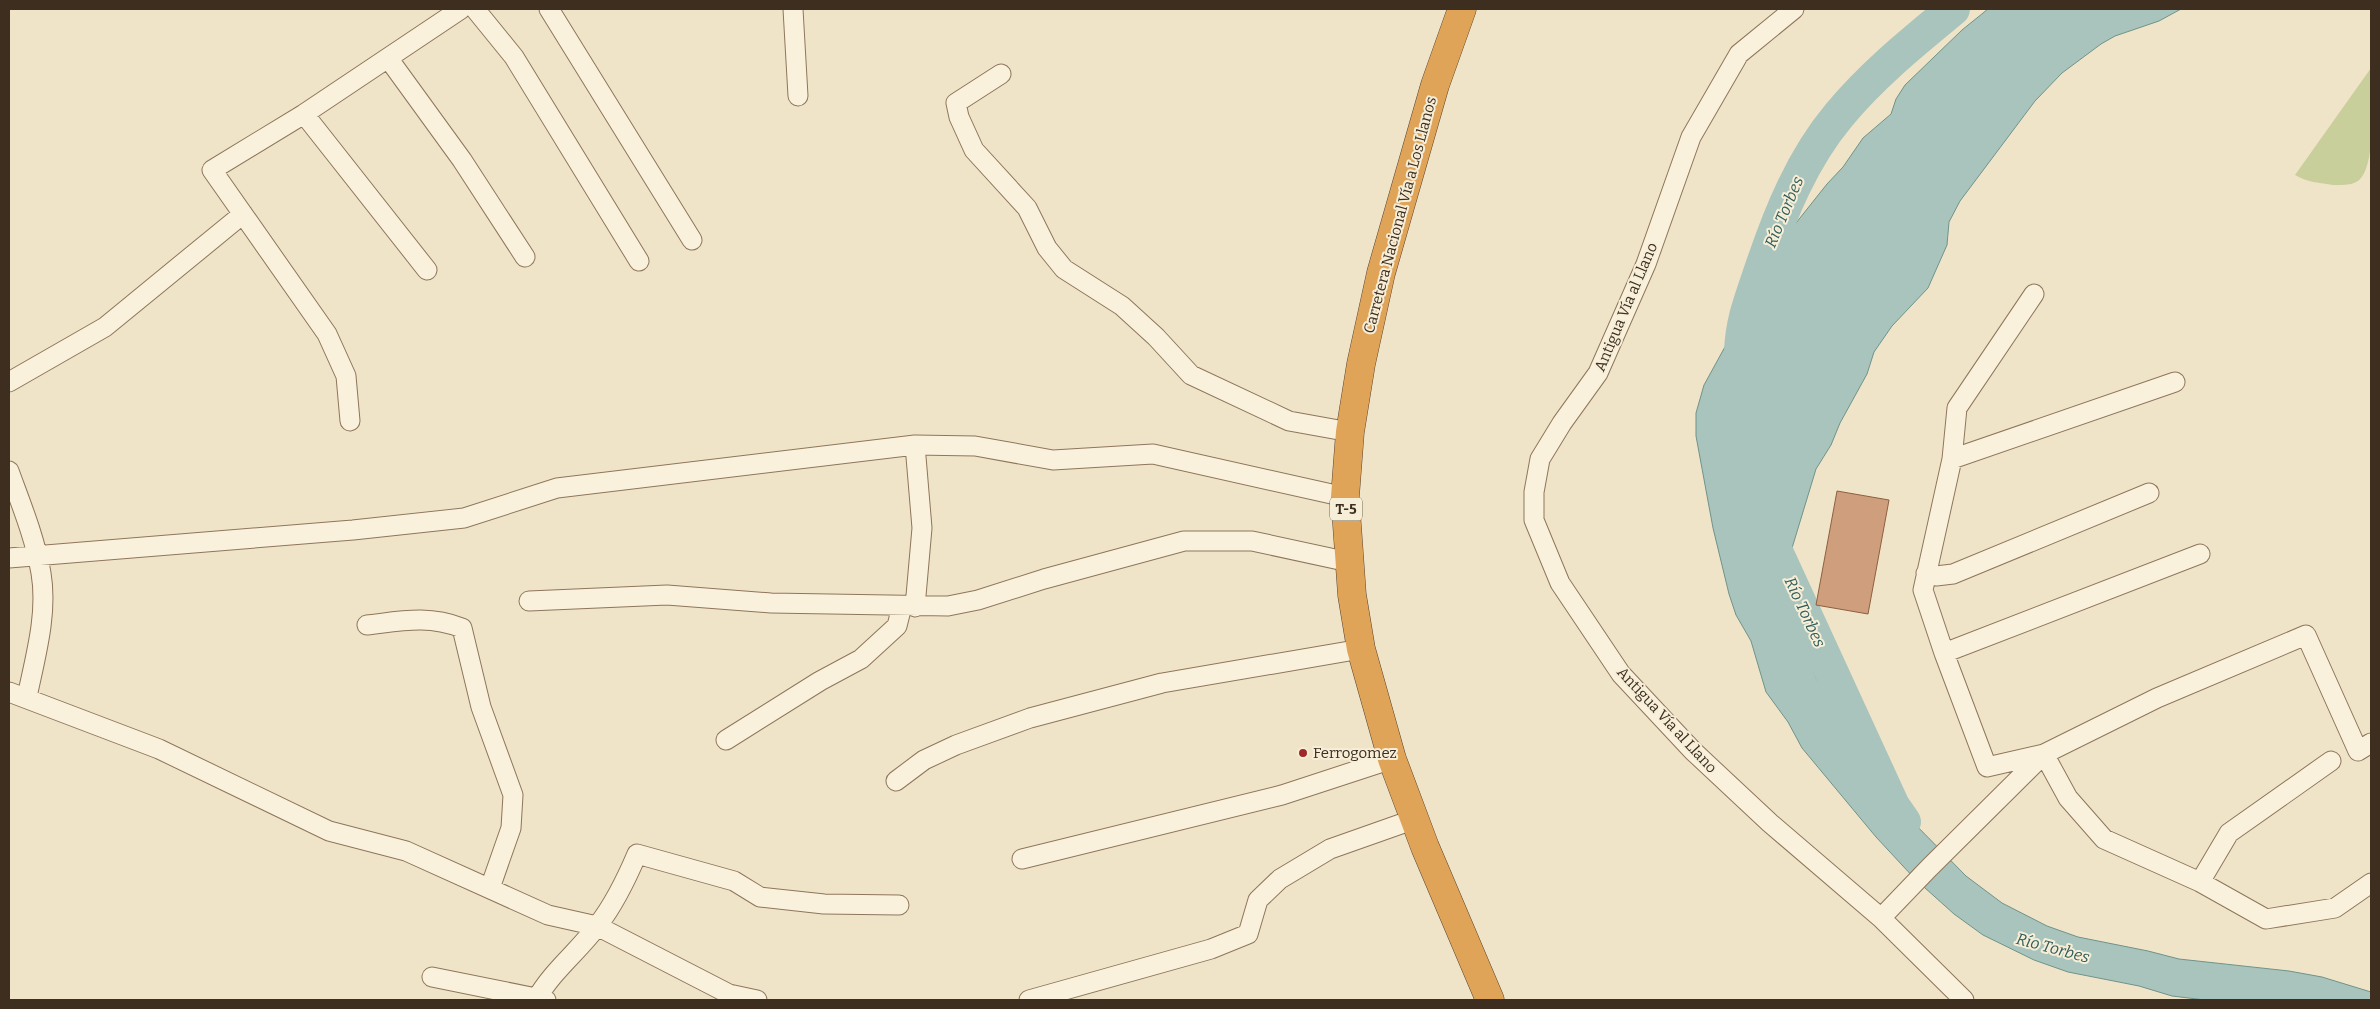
<svg xmlns="http://www.w3.org/2000/svg" width="2380" height="1009" viewBox="0 0 2380 1009" font-family="Bitter,serif">
	<style>
		.green { fill: #c9cf9b }
		.water { fill: #a9c4bc; stroke: #6f938a }
		.lines { fill: none; stroke-linecap: round; stroke-linejoin: round }
		.river { stroke: #a9c4bc; stroke-width: 34 }
		.building { fill: #cf9f7d; stroke: #8d5f41 }
		.minor-casing { stroke: #8d765c; stroke-width: 21 }
		.highway-casing { stroke: #5b4430; stroke-width: 29 }
		.minor { stroke: #faf1dc; stroke-width: 19 }
		.highway { stroke: #e0a458; stroke-width: 28 }
		.poi-dot { fill: #9e2a2b; stroke: #f7eed8; stroke-width: 2 }
		.labels { text-anchor: middle; dominant-baseline: central; stroke-width: 4; stroke-linejoin: round; paint-order: stroke }
		.shield { fill: #f7eed8; stroke: #756857; stroke-width: 1 }
		.shield-label { font-size: 14px; font-weight: bold; fill: #3d2e20 }
		.street-label { font-size: 15px; fill: #3d2e20; stroke: #f7eed8 }
		.poi-label { font-size: 15px; fill: #3d2e20; stroke: #f7eed8; text-anchor: start }
		.water-label { font-size: 16px; font-style: italic; fill: #2f5d5a; stroke: #f7eed8 }
	</style>
	<rect width="100%" height="100%" fill="#f0e4c8"/>
	<path class="green" d="M2371,68C2371,94 2377,159 2361,178C2355,186 2342,185 2333,185C2320,183 2306,182 2295,175Z"/>
	<path class="water" d="M1988,9H2181L2159,21L2115,36L2101,44L2062,73L2035,101L1960,201L1949,222L1947,245L1928,288L1892,326L1874,352L1867,374L1840,423L1831,445L1816,469L1789,558L1797,631L1816,678L1830,704L1860,753L1874,769L1905,814L1966,876L2002,903L2047,926L2078,937L2148,951L2179,959L2289,971L2322,977L2371,992V1000H2205L2172,996L2139,986L2068,972L2034,960L1983,935L1954,914L1915,879L1876,837L1802,748L1788,722L1766,692L1751,641L1736,615L1729,594L1713,528L1696,436V413L1704,385L1743,314L1774,269L1788,233L1827,184L1843,167L1863,138L1891,114L1896,99L1905,85L1962,30Z"/>
	<g class="lines">
		<path class="river" d="M1741,352C1742,320 1752,297 1762,267C1780,214 1802,159 1839,115C1872,75 1913,42 1953,9
			M1774,547L1893,806L1904,822"/>
	</g>
	<path class="building" d="M1837,491L1889,500L1868,614L1816,605Z"/>
	<g class="lines">
		<g class="minor-casing">
			<path id="minor" d="M475,9L514,57L639,261
				M549,9L692,240
				M793,9L798,96
				M1794,9L1739,54L1691,137L1646,264L1598,373L1562,423L1540,459L1534,492V520L1560,583L1621,674L1693,751L1770,823L1881,918L1964,1000
				M388,58L462,160L525,257
				M1001,74L956,103L959,117L974,150L1027,208L1047,248L1064,269L1122,306L1156,337L1191,375L1289,421L1350,432
				M304,114L427,270
				M2034,294L1957,408L1952,459L1923,590L1944,653L1987,767L2044,754L2157,698L2306,635L2358,751L2371,743
				M9,382L105,327L243,214
				M350,421L346,376L327,334L212,170L304,114L461,9
				M1952,459L2175,382
				M9,471C21,504 35,538 41,573C48,614 35,658 27,697
				M9,558L353,530L464,518L557,488L915,445L975,446L1053,460L1153,454L1345,497
				M1926,573L1936,576L1953,574L2149,493
				M529,601L667,595L771,603L948,606L978,600L1044,579L1184,541H1252L1349,562
				M915,607L922,528L915,445
				M367,625C402,621 428,615 462,628L481,707L513,795L511,828L490,888
				M1944,653L2200,554
				M9,692L159,749L329,831L406,851L548,915L597,926L729,994L757,1000
				M726,740L820,681L861,659L897,626L902,606
				M896,781L924,760L956,745L1030,718L1162,683L1361,649
				M1022,859L1282,795L1392,759
				M2200,882L2229,833L2331,761
				M1881,918L1929,868L2044,754L2068,798L2104,839L2200,882L2266,919L2335,908L2371,883
				M432,977L546,1000
				M536,1000C552,971 578,952 598,925C615,903 626,880 637,854L734,881L760,897L824,904L899,905
				M1029,1000L1211,949L1248,934L1258,900L1280,879L1330,849L1415,819"/>
		</g>
		<g class="highway-casing">
			<path id="highway" d="M1462,9L1435,85L1381,273L1361,364L1350,432L1345,497L1352,595L1361,649L1392,759L1425,847L1490,1000"/>
		</g>
		<use href="#minor" class="minor"/>
		<use href="#highway" class="highway"/>
	</g>
	<circle class="poi-dot" cx="1303" cy="753" r="5"/>
	<g class="labels">
		<rect class="shield" x="1330" y="497.5" width="32" height="23" rx="4"/>
		<g class="shield-label">
			<text x="1346" y="509">T-5</text>
		</g>
		<g class="street-label">
			<text transform="translate(1400 215) rotate(-75)">Carretera Nacional Vía a Los Llanos</text>
			<text transform="translate(1626 307) rotate(-67)">Antigua Vía al Llano</text>
			<text transform="translate(1667 720) rotate(47)">Antigua Vía al Llano</text>
		</g>
		<g class="poi-label">
			<text x="1313" y="753">Ferrogomez</text>
		</g>
		<g class="water-label">
			<text transform="translate(1784 212) rotate(-67)">Río Torbes</text>
			<text transform="translate(1805 612) rotate(65)">Río Torbes</text>
			<text transform="translate(2053 948) rotate(15)">Río Torbes</text>
		</g>
	</g>
	<rect width="2380" height="1009" fill="none" stroke="#3d2e20" stroke-width="20"/>
</svg>
